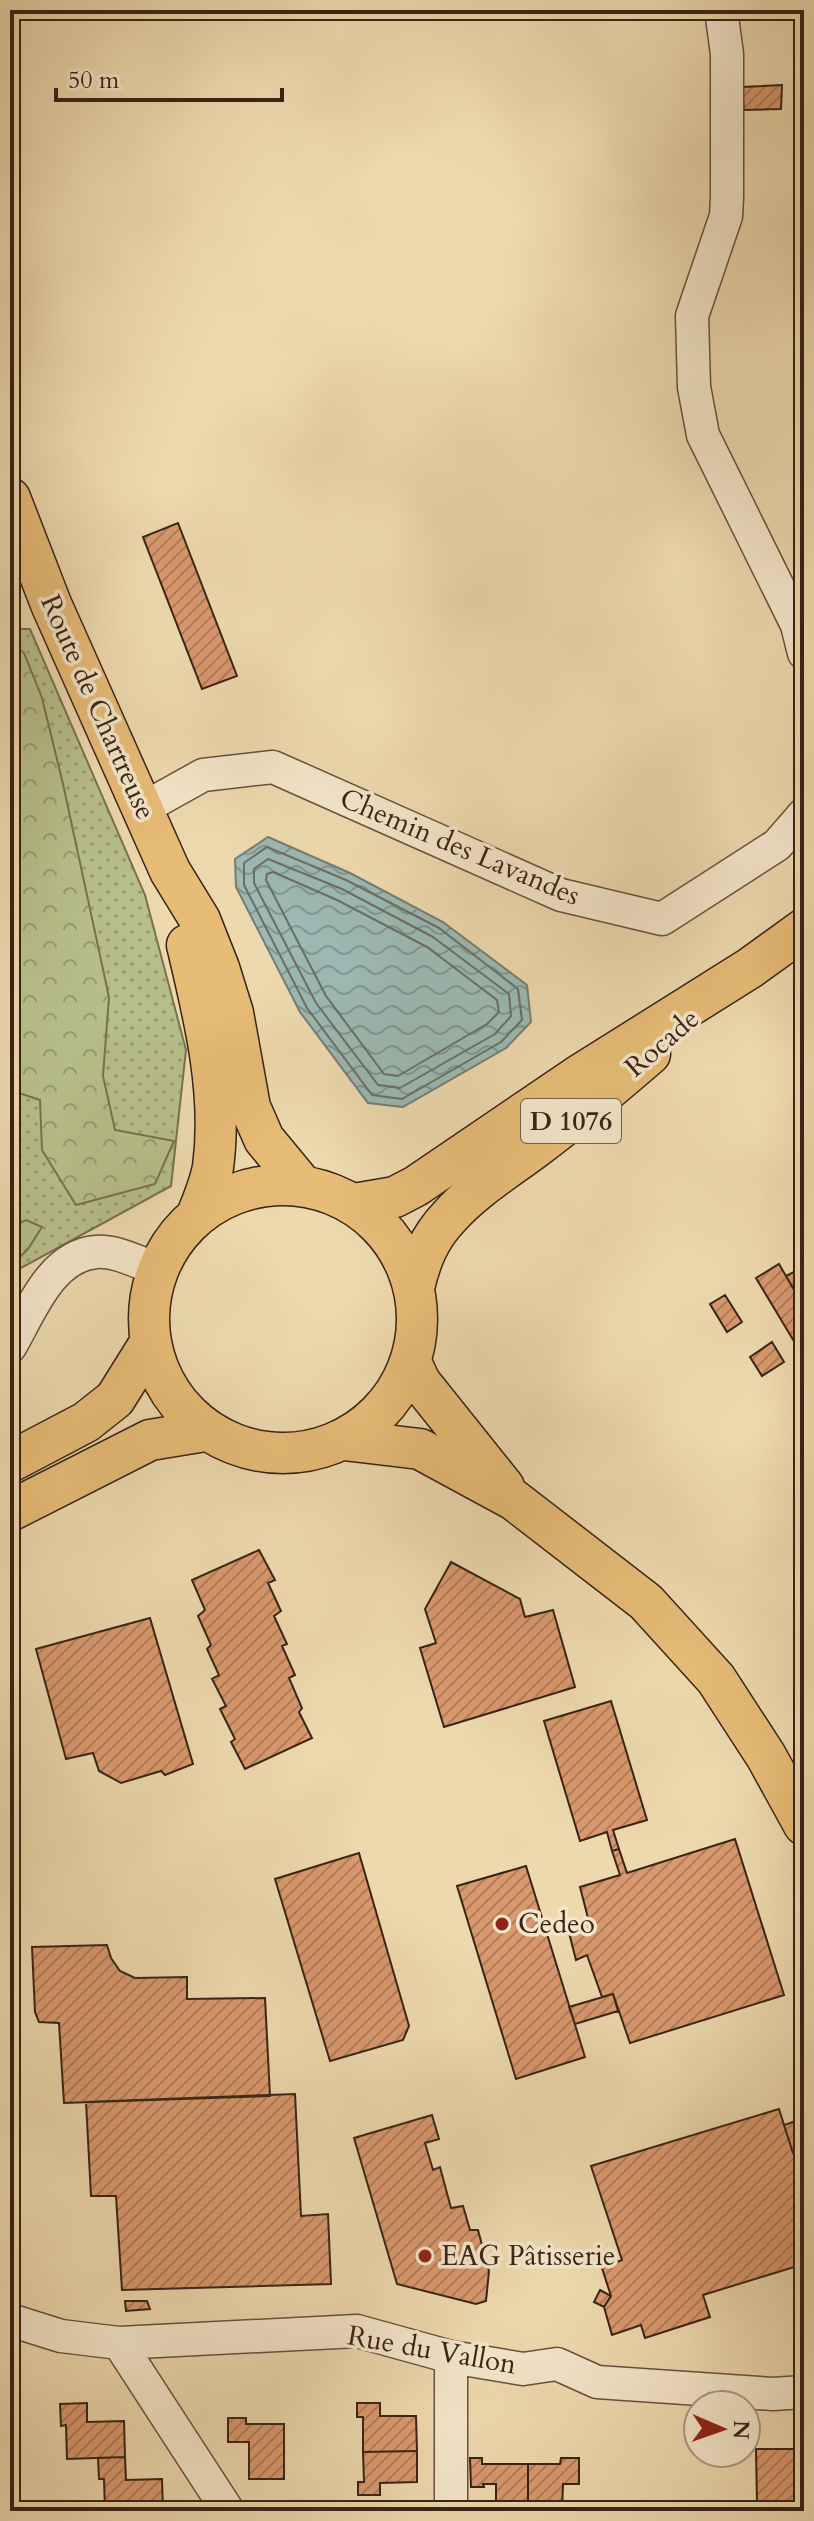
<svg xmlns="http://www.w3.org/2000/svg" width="814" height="2521" viewBox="0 0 814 2521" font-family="Cardo,serif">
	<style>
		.grass { fill: url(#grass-dots); stroke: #787152; stroke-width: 2 }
		.forest { fill: url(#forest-crowns); stroke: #787152; stroke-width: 2 }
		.water { fill: url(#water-waves); stroke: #747d75; stroke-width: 2 }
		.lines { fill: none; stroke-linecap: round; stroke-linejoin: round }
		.shore { stroke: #6a6e66; stroke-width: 2 }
		.building { fill: url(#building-hatch); stroke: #382318; stroke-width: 2 }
		.minor-casing { stroke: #66503e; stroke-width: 35 }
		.major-casing { stroke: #382318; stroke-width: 43 }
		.minor { stroke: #f4e6ca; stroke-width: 32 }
		.major { stroke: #e7bc77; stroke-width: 40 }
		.poi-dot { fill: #8f2418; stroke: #f4e6ca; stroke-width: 3 }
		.labels { text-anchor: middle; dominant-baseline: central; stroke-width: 7; stroke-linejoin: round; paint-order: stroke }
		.shield { fill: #f4e6ca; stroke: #705e4d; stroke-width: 2 }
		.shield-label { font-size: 26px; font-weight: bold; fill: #382318 }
		.street-label { font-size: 28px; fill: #382318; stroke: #f4e6ca }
		.poi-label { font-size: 28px; fill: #382318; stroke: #f4e6ca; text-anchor: start }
	</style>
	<defs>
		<pattern id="grass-dots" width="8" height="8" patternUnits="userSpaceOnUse" patternTransform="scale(2)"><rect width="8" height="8" fill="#b7bf8b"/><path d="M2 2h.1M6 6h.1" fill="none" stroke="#969b71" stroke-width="1.8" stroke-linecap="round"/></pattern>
		<pattern id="forest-crowns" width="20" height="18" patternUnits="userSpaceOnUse" patternTransform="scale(2)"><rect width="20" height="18" fill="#b7bf8b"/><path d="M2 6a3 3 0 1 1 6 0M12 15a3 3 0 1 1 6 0" fill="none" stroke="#969b71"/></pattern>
		<pattern id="water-waves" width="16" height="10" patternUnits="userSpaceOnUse" patternTransform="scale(2)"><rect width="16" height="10" fill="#9cb9b3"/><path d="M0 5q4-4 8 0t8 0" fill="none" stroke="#809691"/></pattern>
		<pattern id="building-hatch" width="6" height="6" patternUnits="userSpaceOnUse" patternTransform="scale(2)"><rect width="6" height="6" fill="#da996d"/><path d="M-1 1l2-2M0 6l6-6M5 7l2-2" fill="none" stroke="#b27c59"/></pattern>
	</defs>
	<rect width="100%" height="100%" fill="#eed9ae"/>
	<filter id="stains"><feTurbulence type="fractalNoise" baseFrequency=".0025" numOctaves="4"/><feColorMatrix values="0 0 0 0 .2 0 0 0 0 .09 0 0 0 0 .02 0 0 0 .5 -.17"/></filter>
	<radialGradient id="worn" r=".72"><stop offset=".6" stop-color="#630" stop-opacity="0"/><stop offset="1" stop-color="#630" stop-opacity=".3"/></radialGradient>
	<path class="grass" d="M10,629H30L145,895L186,1050L171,1186L10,1274Z"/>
	<path class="forest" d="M10,641L24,653L42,698L63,784L109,997L103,1076L115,1130L174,1141L155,1184L76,1205L42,1150L40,1100L10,1090Z
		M26,1220L42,1227L28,1249L10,1267V1228Z"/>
	<path class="water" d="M268,837L350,873L443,922L527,985L531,1022L506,1048L403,1107L368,1103L300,1012L236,887L235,859Z"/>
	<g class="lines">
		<path class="shore" d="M267,847L346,880L439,928L518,989L522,1020L501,1042L402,1099L372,1095L307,1008L244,885V863Z
			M268,859L342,889L433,937L509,994L511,1016L495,1034L400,1088L378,1085L316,1003L254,883V869Z
			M273,872L337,900L427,947L497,1000L499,1012L487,1024L398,1076L384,1074L326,996L266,880L267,874Z"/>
	</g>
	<path class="building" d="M782,85L781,109L744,110L742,87Z
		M178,523L237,676L202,689L143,537Z
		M779,1264L804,1307V1358L756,1278Z
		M804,1267V1283L793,1288L786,1276Z
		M804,1283V1307L793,1288Z
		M725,1295L742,1322L727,1332L710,1304Z
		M772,1342L784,1362L762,1376L750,1357Z
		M259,1550L275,1580L268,1583L281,1611L274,1616L287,1644L282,1646L295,1675L289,1678L302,1708L299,1712L312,1738L245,1769L231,1742L235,1739L220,1709L226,1706L212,1679L219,1675L207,1649L211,1645L198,1616L205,1610L192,1580Z
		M451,1562L520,1599L525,1617L553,1610L575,1687L444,1727L420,1648L436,1643L425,1609Z
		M150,1618L193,1764L165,1775L161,1771L121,1783L99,1771L93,1753L66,1759L36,1649Z
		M611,1701L647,1820L613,1830L619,1849L612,1851L607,1832L580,1841L544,1721Z
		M735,1839L784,1995L630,2043L613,1994L602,1997L587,1955L576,1960L567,1925L588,1918L580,1887L620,1875L612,1851L619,1849L627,1873Z
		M359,1853L409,2026L403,2040L330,2061L275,1879Z
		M526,1866L585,2057L516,2079L457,1886Z
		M107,1945L111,1958L120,1971L135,1978L187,1977V1999L265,1998L270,2096L64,2103L59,2023L39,2022L35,2012L32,1947Z
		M613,1994L618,2011L575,2024L569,2007Z
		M295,2094L301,2216L328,2214L331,2284L122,2290L116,2196H91L86,2102Z
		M779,2109L793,2153L804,2149V2264L703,2295L710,2317L645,2338L641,2325L612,2335L604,2307L611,2296L602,2268L622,2260L591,2166Z
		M432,2115L439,2139L425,2143L433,2170L440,2167L451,2208L463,2206L470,2230H478L489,2271L486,2301L476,2304L397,2284L354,2138Z
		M804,2118V2149L793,2153L784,2125Z
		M600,2290L611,2296L604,2307L594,2302Z
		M125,2301H147L150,2309L126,2311Z
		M87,2403V2422L124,2421L125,2457L67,2459L66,2425L61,2426L60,2404Z
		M357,2403H380V2416H416L417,2451L363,2452V2417H357Z
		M228,2418H246V2424H284V2479H249V2442H228Z
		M756,2449H794V2487L800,2488V2502L757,2503Z
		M417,2451V2482L380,2483V2495H358V2482H364L363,2452Z
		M125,2457L126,2480L162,2479L163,2511H105L104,2479H99L98,2458Z
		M470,2458H482V2464H528V2511H496V2484H483L484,2487H471Z
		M561,2458H579V2484H563L562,2511H528V2464H560Z
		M796,2502L795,2511H772V2503Z"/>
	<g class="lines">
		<g class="minor-casing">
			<path id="minor" d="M721,10L727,54V197L726,216L692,316L694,387L703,435L797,625L804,653
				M142,809L203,775L273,767L561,895L662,919L777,845L804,814
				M10,1347C30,1313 50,1256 96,1252C116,1250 139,1263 157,1269
				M10,2320L61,2336L119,2343L357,2331L451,2357L523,2369L557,2364L597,2382L773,2394L804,2392
				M119,2343L228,2511
				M451,2511V2357"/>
		</g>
		<g class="major-casing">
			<path id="major" d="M10,498L51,604L170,871L200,920L219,968L233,1013L250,1107L264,1139L302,1185
				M187,945C204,1016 223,1093 213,1167C210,1184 203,1200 197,1215
				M149 1319a134 134 0 1 1 268 0a134 134 0 1 1-268 0Z
				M354,1204L395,1197L416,1186L578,1076L750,968L804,929
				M414,1288C420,1261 429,1238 449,1217C473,1190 507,1169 535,1148C575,1118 613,1086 650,1054
				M411,1362L420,1382L504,1487
				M344,1440L420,1449L514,1500L646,1602L716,1679L766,1756L804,1825
				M10,1462L86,1422L115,1399L150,1343
				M10,1511L150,1440L205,1431"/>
		</g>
		<use href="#minor" class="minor"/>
		<use href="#major" class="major"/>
	</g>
	<g class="poi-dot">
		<circle cx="502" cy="1924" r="8"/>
		<circle cx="425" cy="2256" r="8"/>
	</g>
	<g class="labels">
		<rect class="shield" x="521" y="1099" width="100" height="44" rx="6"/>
		<g class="shield-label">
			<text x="571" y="1121">D 1076</text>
		</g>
		<g class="street-label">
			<text transform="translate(98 707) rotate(66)">Route de Chartreuse</text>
			<text transform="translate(460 847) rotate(23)">Chemin des Lavandes</text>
			<text transform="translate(662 1043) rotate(-41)">Rocade</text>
			<text transform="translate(432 2350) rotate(10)">Rue du Vallon</text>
		</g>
		<g class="poi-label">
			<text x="518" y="1924">Cedeo</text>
			<text x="441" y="2256">EAG Pâtisserie</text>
		</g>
	</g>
	<rect width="814" height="2521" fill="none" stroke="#eed9ae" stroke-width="40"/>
	<rect x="12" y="12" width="790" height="2497" fill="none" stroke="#382318" stroke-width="4"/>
	<rect x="20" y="20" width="774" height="2481" fill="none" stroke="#382318" stroke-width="2"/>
	<g transform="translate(722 2429) rotate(92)"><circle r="38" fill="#f4e6ca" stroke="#a99883" stroke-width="2"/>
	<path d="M0-6L14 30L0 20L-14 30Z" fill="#8f2418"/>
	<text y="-12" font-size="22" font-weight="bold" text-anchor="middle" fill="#382318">N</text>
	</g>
	<path d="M56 88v12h226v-12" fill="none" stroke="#382318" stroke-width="4"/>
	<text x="68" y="88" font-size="24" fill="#382318" stroke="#f4e6ca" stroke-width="6" paint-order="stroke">50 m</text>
	<rect width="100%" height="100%" filter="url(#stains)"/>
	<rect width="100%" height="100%" fill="url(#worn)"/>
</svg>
